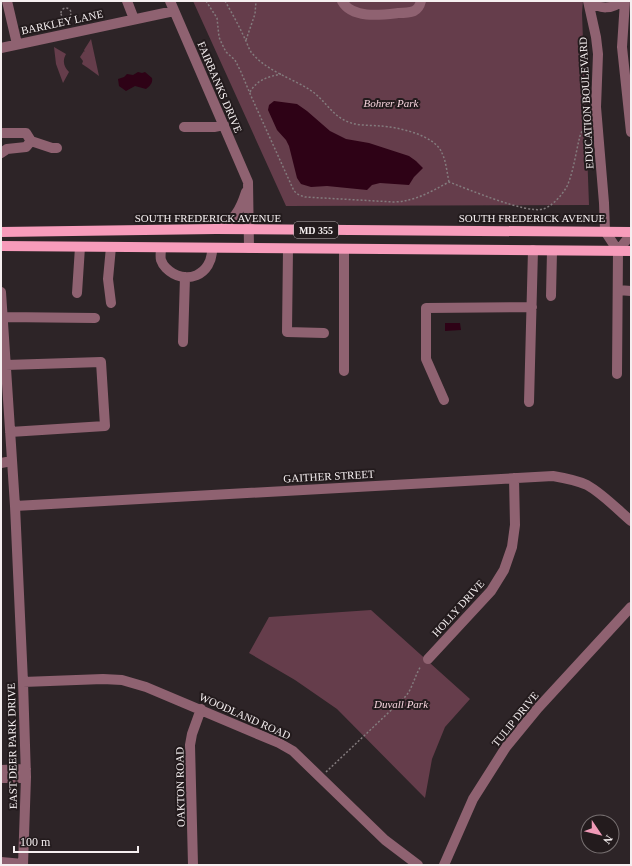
<svg xmlns="http://www.w3.org/2000/svg" width="632" height="866" viewBox="0 0 632 866" font-family="Georgia,serif">
	<style>
		.green { fill: #653d4b }
		.water { fill: #2e0216 }
		.lines { fill: none; stroke-linecap: round; stroke-linejoin: round }
		.path { stroke: #837b7d; stroke-width: 1.5; stroke-dasharray: 2 2; stroke-linecap: butt }
		.minor { stroke: #8f6271; stroke-width: 10 }
		.major { stroke: #f79cbb; stroke-width: 10 }
		.labels { text-anchor: middle; dominant-baseline: central; stroke-width: 4; stroke-linejoin: round; paint-order: stroke }
		.shield { fill: #231b1d; stroke: #b6afb1; stroke-width: 1 }
		.shield-label { font-size: 10px; font-weight: bold; fill: #f5eff0 }
		.street-label { font-size: 11px; fill: #f5eff0; stroke: #231b1d }
		.park-label { font-size: 11px; font-style: italic; fill: #f7d4de; stroke: #231b1d }
	</style>
	<rect width="100%" height="100%" fill="#2d2427"/>
	<path class="green" d="M193,1H583L582,13L589,205L286,206Z
		M91,39L99,76L88,68L89,66L88,68L82,64L83,61L80,57L84,51L85,52L84,50Z
		M54,47L66,54C62,61 64,67 69,72L63,83L56,64Z
		M371,610L470,699L445,727L432,759L425,798L337,709L295,680L249,653L269,617Z"/>
	<path class="water" d="M138,72L142,73L145,72L152,78C153,83 150,86 146,89L135,86L126,91L119,86L118,79L124,77L127,74L133,75Z
		M274,101L297,104L307,111L330,131L346,139L369,143L409,156L416,161L423,168L414,177L409,185L380,183L372,185L367,190L327,186L311,187L301,184L297,178L289,146L286,140L277,130L268,110L269,105Z
		M445,323H460L461,330L445,331Z"/>
	<g class="lines">
		<path class="path" d="M206,1L217,18L219,37L222,44L226,52L235,60L241,72L251,96L294,191L299,195L305,197L394,202C416,201 430,192 449,182C468,189 526,214 543,209C552,207 565,192 568,184C574,169 576,151 580,136L582,131L588,130
			M225,1C232,13 239,26 245,39C247,43 249,49 251,52C267,72 293,78 313,92C324,100 332,114 344,120C355,126 368,125 380,126C398,127 435,135 442,153C446,161 447,173 449,182
			M61 13a5 5 0 1 1 10 0a5 5 0 1 1-10 0Z
			M246,40L255,14L256,1
			M250,92C257,80 267,77 281,74
			M326,772L406,696C413,687 415,675 421,666"/>
		<path class="minor" d="M7,1L17,44
			M127,1L134,19
			M170,1L248,182L249,248
			M342,1C352,19 381,15 398,13C403,13 409,13 414,11C418,9 420,5 421,1
			M588,1L596,37L598,54L596,107L604,203L605,231L618,251
			M589,1C600,10 612,9 622,1
			M625,1L622,47L631,132
			M1,48L174,11
			M184,127H214L224,125
			M1,133H26L31,141L52,148H57
			M1,153L7,149L26,147L31,141
			M216,229C234,223 241,208 246,192
			M111,247L108,279L111,303
			M161,248C161,251 160,257 161,260C162,263 164,266 166,268C185,287 213,275 212,248
			M288,249L287,332L324,333
			M618,251L631,234
			M618,290L631,291
			M1,292L15,506L23,682L26,777L23,865
			M77,293L80,247
			M551,296L552,251
			M3,317L95,318
			M183,342L185,277
			M6,365L101,362L105,426L10,432
			M344,371V249
			M617,374L618,251
			M444,400L426,359V308L532,307
			M529,402L533,250
			M1,463L12,461
			M15,506L553,476C565,478 576,480 587,485C603,494 617,509 631,521
			M428,659L491,591L504,570L512,547L515,525L514,478
			M23,682L103,679L122,680L146,687L279,743L293,751L385,840L418,865
			M1,770L26,769
			M1,778H26
			M1,862L23,864
			M193,865L190,745L192,734L201,709
			M444,865L473,799L506,747L538,708L631,607"/>
		<path class="major" d="M1,232L216,229L631,232
			M1,246L631,251"/>
	</g>
	<g class="labels">
		<rect class="shield" x="294" y="222" width="44" height="16" rx="3"/>
		<g class="shield-label">
			<text x="316" y="230">MD 355</text>
		</g>
		<g class="street-label">
			<text transform="translate(62 22) rotate(-12)">BARKLEY LANE</text>
			<text transform="translate(220 87) rotate(67)">FAIRBANKS DRIVE</text>
			<text transform="translate(586 103) rotate(-93)">EDUCATION BOULEVARD</text>
			<text x="208" y="218">SOUTH FREDERICK AVENUE</text>
			<text x="532" y="218">SOUTH FREDERICK AVENUE</text>
			<text transform="translate(329 476) rotate(-3)">GAITHER STREET</text>
			<text transform="translate(458 608) rotate(-48)">HOLLY DRIVE</text>
			<text transform="translate(245 716) rotate(24)">WOODLAND ROAD</text>
			<text transform="translate(515 719) rotate(-51)">TULIP DRIVE</text>
			<text transform="translate(12 746) rotate(-91)">EAST DEER PARK DRIVE</text>
			<text transform="translate(180 787) rotate(-91)">OAKTON ROAD</text>
		</g>
		<g class="park-label">
			<text x="391" y="103">Bohrer Park</text>
			<text x="401" y="704">Duvall Park</text>
		</g>
	</g>
	<rect width="632" height="866" fill="none" stroke="#f5eff0" stroke-width="4"/>
	<g transform="translate(600 834) rotate(125)"><circle r="19" fill="#231b1d" stroke="#777071"/>
	<path d="M0-3L7 15L0 10L-7 15Z" fill="#f09ab7"/>
	<text y="-6" font-size="11" font-weight="bold" text-anchor="middle" fill="#f5eff0">N</text>
	</g>
	<path d="M14 846v6h124v-6" fill="none" stroke="#f5eff0" stroke-width="2"/>
	<text x="20" y="846" font-size="12" fill="#f5eff0" stroke="#231b1d" stroke-width="3" paint-order="stroke">100 m</text>
</svg>
